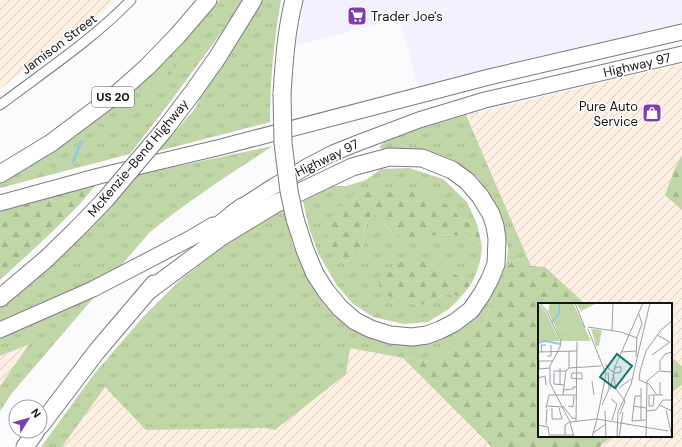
<svg xmlns="http://www.w3.org/2000/svg" width="682" height="447" viewBox="0 0 682 447" font-family="'DM Sans',sans-serif">
	<style>
		.built { fill: #f3f1fd }
		.industrial { fill: url(#industrial-furrows); fill-rule: evenodd }
		.grass { fill: url(#grass-tufts) }
		.forest { fill: url(#forest-firs) }
		.lines { fill: none; stroke-linecap: round; stroke-linejoin: round }
		.stream { stroke: #90c8eb; stroke-width: 3 }
		.street-casing { stroke: #7b7a81; stroke-width: 11 }
		.primary-casing { stroke: #7b7a81; stroke-width: 17 }
		.highway-casing { stroke: #7b7a81; stroke-width: 19 }
		.street { stroke: #fff; stroke-width: 9 }
		.primary { stroke: #fff; stroke-width: 15 }
		.highway { stroke: #fff; stroke-width: 17 }
		.highway-bridge-casing { stroke: #7b7a81; stroke-width: 19; stroke-linecap: butt }
		.highway-bridge { stroke: #fff; stroke-width: 17 }
		.labels { text-anchor: middle; dominant-baseline: central; stroke-width: 3; stroke-linejoin: round; paint-order: stroke }
		.shield { fill: #fff; stroke: #5a595b; stroke-width: 1 }
		.shield-label { font-size: 12px; font-weight: bold; fill: #131215 }
		.poi-label { font-size: 13px; fill: #131215; stroke: #fff; text-anchor: start }
		.street-label { font-size: 13px; fill: #131215; stroke: #fff }
		.inset-river { fill: none; stroke: #90c8eb; stroke-width: 2 }
		.inset-road { fill: none; stroke: #9e9ea1; stroke-width: 1 }
		.view { fill: #0f766e; fill-opacity: 0.15; stroke: #0f766e; stroke-width: 2 }
		.inset-edge { fill: none; stroke: #131215; stroke-width: 2 }
	</style>
	<defs>
		<pattern id="industrial-furrows" width="10" height="10" patternUnits="userSpaceOnUse"><rect width="10" height="10" fill="#fdefe1"/><path d="M-1 1l2-2M0 10L10 0M9 11l2-2" fill="none" stroke="#d8ccc0"/></pattern>
		<pattern id="grass-tufts" width="24" height="20" patternUnits="userSpaceOnUse"><rect width="24" height="20" fill="#c1d6a6"/><path d="M3 7l-1-3M5 7V3M7 7l1-3M15 17l-1-3M17 17v-4M19 17l1-3" fill="none" stroke="#a5b78e"/></pattern>
		<pattern id="forest-firs" width="22" height="20" patternUnits="userSpaceOnUse"><rect width="22" height="20" fill="#c1d6a6"/><path d="M5 1l3.5 6h-7zM16 11l3.5 6h-7z" fill="#a5b78e"/></pattern>
	</defs>
	<rect width="100%" height="100%" fill="#fbfbfe"/>
	<path class="built" d="M304,0H682V25L539,56L418,88L400,19L297,45Z"/>
	<path class="industrial" d="M0,0H116L103,12L0,89Z
		M682,64V447H62L105,387L147,430L264,428L275,430L349,348L403,358L536,278L466,115L548,95ZM539,304H671V436H539Z
		M30,343L0,386V356Z"/>
	<path class="grass" d="M219,0H242L233,17L167,106L130,154L0,188V179L174,50L189,36Z
		M257,0H281C274,40 270,81 270,122L158,151L194,110L228,46Z
		M466,115L531,266L521,259L506,265L508,248L502,223L489,193L476,176L448,158L422,150L387,151L379,147L385,141L422,128Z
		M273,146C231,173 188,201 149,233L12,393L0,411V386L29,344L0,356V305L126,177Z
		M409,168L443,179L467,202L477,224L463,220L448,205L378,188L325,247L346,261L362,250L366,222L374,213L392,232L410,239L436,235L465,236L482,246C481,261 478,271 471,284L449,270L403,300L420,306L446,293L461,297L449,309L428,322L404,324L373,317L352,303L336,284L318,253L309,228L303,201L334,186H346L366,180L381,169Z
		M284,208L293,246L311,286L332,310L418,344L490,292L491,304L486,321L436,363L403,358L350,348L346,374L275,430L264,428L146,430L105,387L62,447H41L94,374L143,317L178,282L223,247L260,221Z"/>
	<path class="forest" d="M174,50L173,72L162,80L142,93L129,91Z
		M682,155V210L665,195L675,168Z
		M96,185L79,205L49,235L0,280V206Z
		M378,188L420,191L448,205L463,220L477,224L482,246L465,236L436,235L410,240L392,232L374,213L366,222L362,250L346,261L325,248L332,217L348,196Z
		M423,257L449,270L471,284L461,297L446,293L420,306L403,300L380,294L379,280L403,259Z
		M521,259L531,266L545,267L581,300L583,304H539V436H613L599,447H492L403,358L436,363L486,321L491,304L490,292L506,265Z
		M671,357L682,366V385L671,393Z"/>
	<g class="lines">
		<path class="stream" d="M73,162L81,142"/>
		<g class="street-casing">
			<path id="street" d="M0,105C45,71 92,40 131,0"/>
		</g>
		<g class="primary-casing">
			<path id="primary" d="M0,203L99,176L221,147L489,77L622,46L682,32
				M232,213L274,186L308,166L333,153L358,143L419,120L485,100L682,54
				M0,330L93,289L193,237L213,225"/>
		</g>
		<g class="highway-casing">
			<path id="highway" d="M282,94C284,63 286,31 294,0
				M165,129L193,92L217,58L253,0
				M0,174L51,143L119,92L147,67L178,35L208,0
				M205,236L242,207
				M147,292L221,237L277,203L352,167L389,157L422,158L452,170L467,181L480,196L491,214L495,226L497,239L496,264L490,279L482,294L471,310L454,323L440,330L427,335L412,337L390,335L371,329L355,321L340,308L326,291L315,274L305,250L295,219
				M0,298L45,260L76,230L105,200
				M40,426L97,351L154,284
				M25,447L36,431"/>
		</g>
		<use href="#street" class="street"/>
		<use href="#primary" class="primary"/>
		<use href="#highway" class="highway"/>
		<g class="highway-bridge-casing">
			<path id="highway-bridge" d="M282,94L283,143L289,191L295,219
				M105,200L165,129"/>
		</g>
		<use href="#highway-bridge" class="highway-bridge"/>
	</g>
	<defs>
		<g id="supermarket-square" transform="scale(1)"><rect x="-9" y="-9" width="18" height="18" rx="4" fill="#803db1" stroke="#fff"/><path d="M-6-5.5h2.5l.6 2H6L4.5 2H-2.5L-4.4-4H-6ZM-1.5 3.2a1.3 1.3 0 1 0 .1 0ZM3 3.2a1.3 1.3 0 1 0 .1 0Z" fill="#fff"/></g>
		<g id="shop-square" transform="scale(1)"><rect x="-9" y="-9" width="18" height="18" rx="4" fill="#803db1" stroke="#fff"/><path d="M-5-2.5h2.3a2.7 3.5 0 0 1 5.4 0H5L5.5 6h-11ZM-1.5-2.5h3a1.5 2.3 0 0 0-3 0Z" fill="#fff"/></g>
	</defs>
	<g fill-rule="evenodd">
		<use href="#supermarket-square" x="357" y="16"/>
		<use href="#shop-square" x="652" y="113"/>
	</g>
	<g class="labels">
		<rect class="shield" x="92" y="87" width="42" height="20" rx="3"/>
		<g class="shield-label">
			<text x="113" y="97">US 20</text>
		</g>
		<g class="poi-label">
			<text x="371" y="16">Trader Joe's</text>
			<text x="638" y="106" text-anchor="end">Pure Auto<tspan x="638" dy="15">Service</tspan></text>
		</g>
		<g class="street-label">
			<text transform="translate(59 44) rotate(-37)">Jamison Street</text>
			<text transform="translate(637 65) rotate(-13)">Highway 97</text>
			<text transform="translate(138 158) rotate(-50)">McKenzie-Bend Highway</text>
			<text transform="translate(327 158) rotate(-26)">Highway 97</text>
		</g>
	</g>
	<g transform="translate(538 303)">
		<rect width="134" height="134" fill="#fbfbfe"/>
		<path d="M0,0L6,6L22,38H0ZM12,0H35L53,38H38L33,29L17,23L10,8ZM38,0H59L43,8ZM53,26L64,27L61,43H58Z" fill="#c1d6a6"/>
		<path d="M17,23L33,29L38,38H23Z" fill="#c1d6a6"/>
		<path class="inset-river" d="M14,19L21,11V0M0,40L7,38L22,41"/>
		<path class="inset-road" d="M2,0L8,7L23,38L22,44L12,63V80L32,119L36,134M37,0L47,25M50,24L83,29L99,35M50,26L68,71L59,116L130,128M74,28L75,0M0,49L39,48M4,49L3,42H8M83,49L98,48M114,52L132,39L119,32M9,53H13V42M98,54L99,34L104,21L101,11M0,58H15M1,58V66L12,65M67,61L72,67L76,69L77,70H79L83,69V64H78L76,67V70L75,73M31,65L63,63M76,66L105,0M122,67V58L127,51L134,49M39,70H34L33,75L44,76V70H39M75,71L78,86L87,98L82,111M0,75L7,73L8,82M54,78L56,92M22,82V65M26,82L16,81V68H28M81,85L93,76M103,85V117M72,86L75,74M25,87L35,86V84H38M25,92L28,68L31,65V48M111,92V103H115L116,92M112,92H125M119,92L111,81L101,77L102,68L108,48L123,27L134,18M122,92V79M103,93H97L94,118L108,117M73,96L79,101L74,117M64,102L71,86L70,69M121,102L134,108M9,103L24,104M25,103L34,115L38,116M30,103L35,104L36,93M95,103L108,105M8,105L11,92H38M14,105V116H24L21,105M128,107L134,134M67,108L68,134M108,108L118,107L125,97H134M32,119L59,116M38,119L39,39M0,122L10,124L11,132M8,122L9,106M55,130L68,121M11,132H36M27,132V122L32,119M54,134L59,116M79,134L80,109L93,81L112,0M81,134L85,109M108,134L109,78L121,68L134,69"/>
		<path class="view" d="M79,51L94,63L77,85L62,74Z"/>
		<rect width="134" height="134" class="inset-edge"/>
	</g>
	<g transform="translate(28 419) rotate(53)"><circle r="19" fill="#ffffff" stroke="#a1a0a1"/>
	<path d="M0-3L7 15L0 10L-7 15Z" fill="#803db1"/>
	<text y="-6" font-size="11" font-weight="bold" text-anchor="middle" fill="#131215">N</text>
	</g>
</svg>
